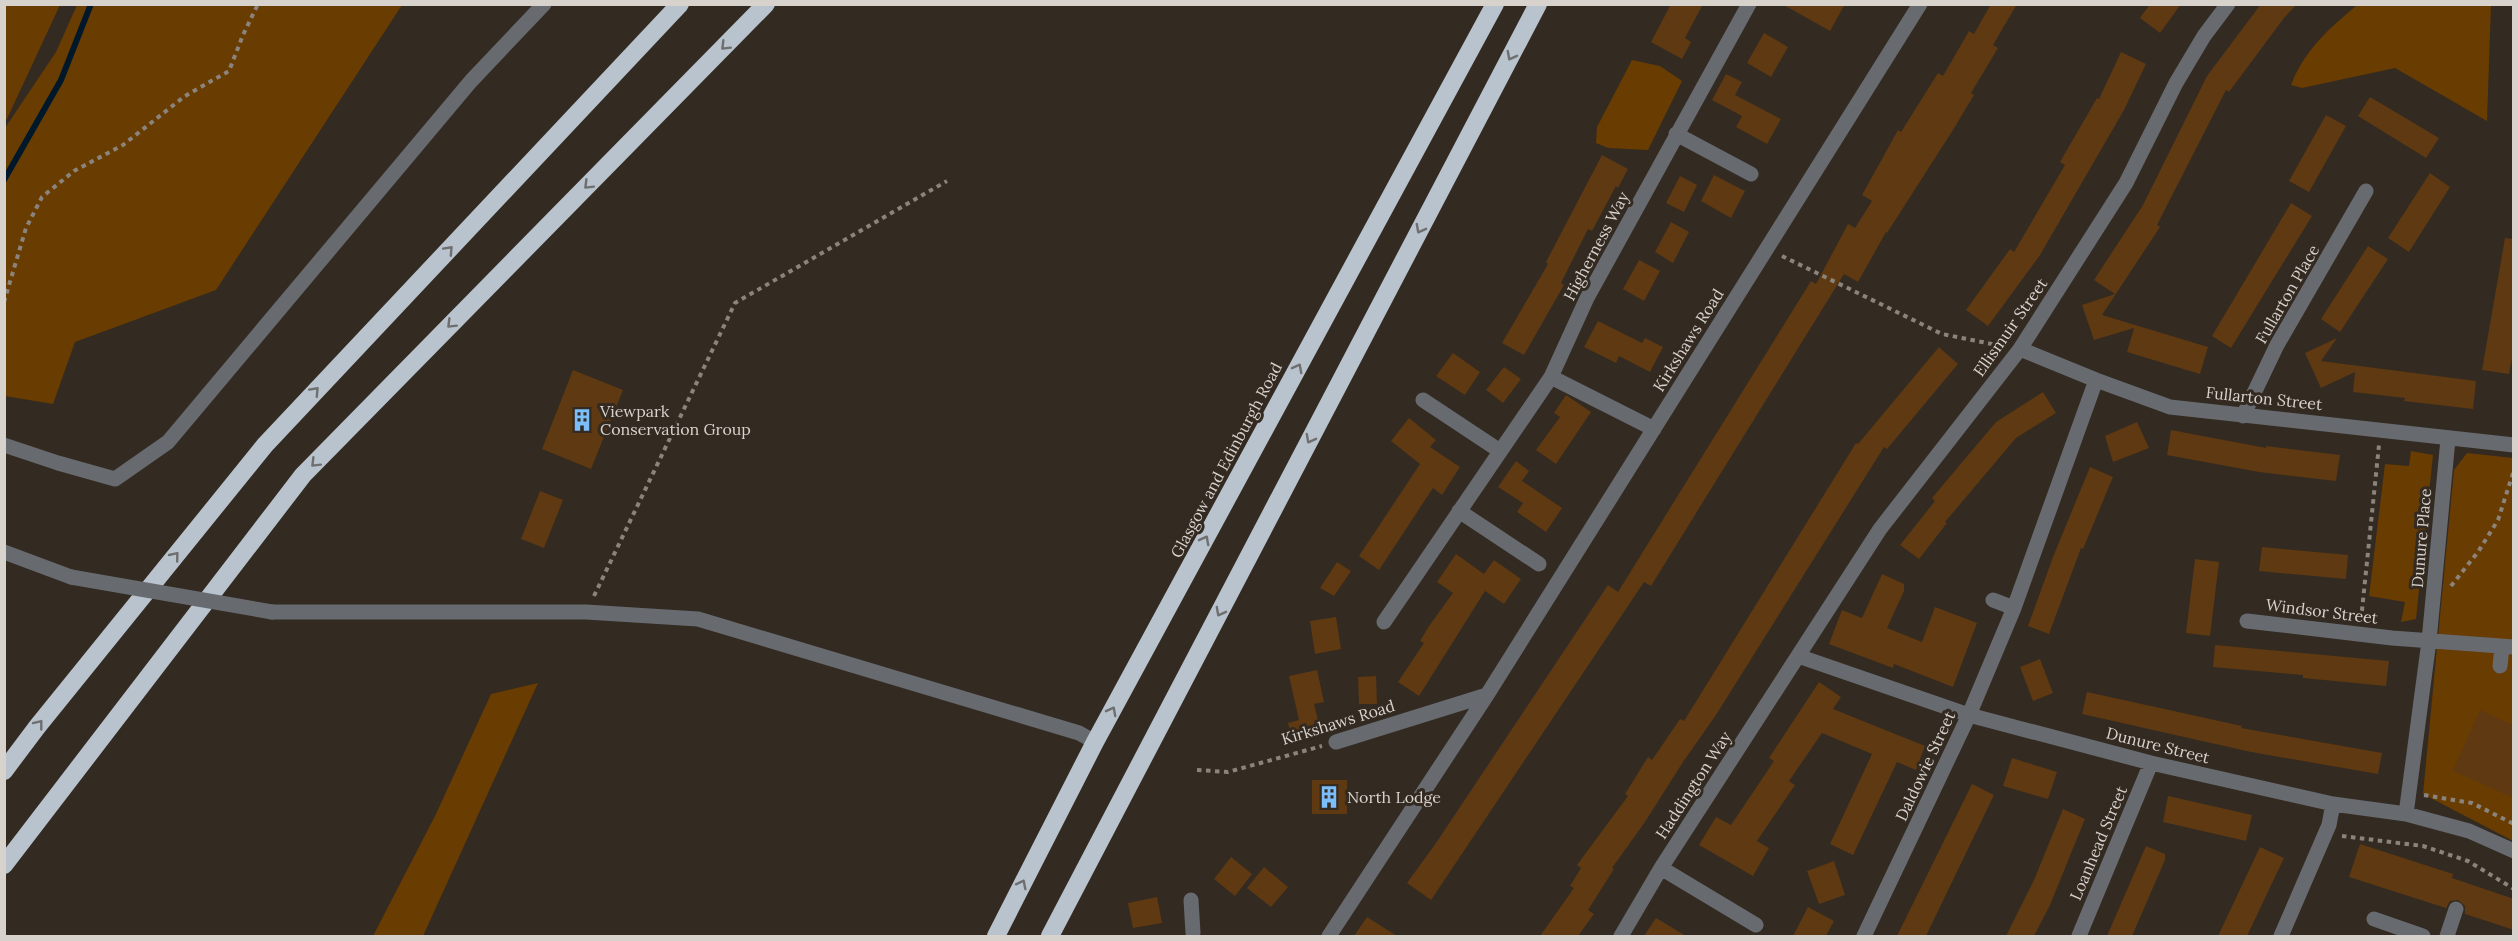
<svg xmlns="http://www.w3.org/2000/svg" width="2518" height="941" viewBox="0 0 2518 941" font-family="Lora,serif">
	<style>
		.green { fill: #693c01 }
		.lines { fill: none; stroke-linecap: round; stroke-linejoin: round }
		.stream { stroke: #01182b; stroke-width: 6 }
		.building { fill: #5e3912 }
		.path { stroke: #8b847d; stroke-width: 4; stroke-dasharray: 4.5 4.5; stroke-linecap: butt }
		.minor { stroke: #676b70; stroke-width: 15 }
		.highway { stroke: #b8c3ce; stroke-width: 18 }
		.minor-bridge { stroke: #676b70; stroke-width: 15 }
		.oneway { stroke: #6f6f6f }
		.labels { text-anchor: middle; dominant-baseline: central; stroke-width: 6; stroke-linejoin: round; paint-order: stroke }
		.street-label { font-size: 16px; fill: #d8d2cd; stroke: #332a21 }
		.poi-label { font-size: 16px; fill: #d8d2cd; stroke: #332a21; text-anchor: start }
	</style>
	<rect width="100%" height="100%" fill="#332a21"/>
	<path class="green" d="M5,4L60,5L7,119L5,120Z
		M77,5H402L216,290L75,342L53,404L5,396V128L56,52Z
		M2357,5H2491L2487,121L2395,68L2302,88L2291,85C2305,49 2329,29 2357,5Z
		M1632,60L1660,66L1682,81L1648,150L1608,148L1596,143L1597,127Z
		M2411,451L2433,455L2416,619L2401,622L2405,602L2369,596L2385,464L2409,466Z
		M2467,453L2513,458V841L2423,794L2454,470Z
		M538,683L423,936H373L436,814L491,694Z"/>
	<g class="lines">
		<path class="stream" d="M4,180L61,80L91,4"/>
	</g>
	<path class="building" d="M1671,4H1703L1685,38L1691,42L1682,59L1651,42Z
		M1782,4H1845L1830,31Z
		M1991,4H2017L1993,45L1998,48L1971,93L1974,95L1953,130L1887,233L1886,232L1858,282L1844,274L1651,586L1644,582L1431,900L1407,883L1436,843L1608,585L1618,592L1811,281L1816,284L1848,224L1855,228L1872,201L1862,195L1898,130L1901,132L1938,73L1943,76L1969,31L1974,34Z
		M2150,4H2181L2160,33L2140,18Z
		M2261,4H2297L2284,18L2229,92L2226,90L2157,225L2160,227L2102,315L2208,347L2200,374L2127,352L2134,328L2094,340L2082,305L2115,294L2094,280L2143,205L2207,76Z
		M1764,33L1788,47L1771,77L1747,63Z
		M2121,52L2146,64L2124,110L2040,255L1988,326L1966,310L2010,249L2014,252L2065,165L2060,162L2097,98L2099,99Z
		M1726,74L1742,82L1735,95L1781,119L1767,144L1736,127L1742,116L1712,100Z
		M2370,97L2439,138L2426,158L2358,116Z
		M2326,115L2346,126L2309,192L2289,181Z
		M1602,155L1628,169L1618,188L1616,186L1592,231L1588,229L1561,283L1564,285L1524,355L1502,343L1548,264L1546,262Z
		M2430,173L2450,187L2409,252L2388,238Z
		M1714,175L1745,191L1731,218L1701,201Z
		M1680,176L1697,185L1684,212L1666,203Z
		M2291,203L2312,216L2231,348L2212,336Z
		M1671,222L1689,232L1673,263L1655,252Z
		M2505,238L2514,239V348L2509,374L2482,370Z
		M2368,246L2388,259L2340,332L2321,319Z
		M1639,260L1660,271L1644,301L1623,289Z
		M1598,321L1642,343L1645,338L1663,347L1650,372L1619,356L1616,363L1584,347Z
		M2337,338L2321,361L2476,381L2473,409L2404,401L2405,398L2353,392L2355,372L2321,388L2305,353Z
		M1939,347L1958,364L1887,449L1884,447L1716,715L1683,762L1645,822L1612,868L1614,869L1588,910L1594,914L1578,936H1540L1574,888L1570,886L1581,868L1577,865L1628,796L1625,794L1648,757L1652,760L1680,719L1684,721L1856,443L1858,444Z
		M1453,353L1480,372L1465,395L1436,376Z
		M1504,367L1521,379L1503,403L1486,390Z
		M573,370L623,390L591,469L542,449Z
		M2043,392L2056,413L2016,438L1945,522L1947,523L1919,559L1900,545L1935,501L1932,498L1996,422Z
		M1566,395L1591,412L1556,464L1536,450L1560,417L1554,413Z
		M1409,418L1436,440L1430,447L1460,467L1442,495L1433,488L1379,570L1359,556L1420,464L1391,441Z
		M2137,422L2149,448L2113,462L2105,436Z
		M2171,430L2266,448V446L2340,455L2336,481L2259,472L2167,455Z
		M1516,461L1529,471L1522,481L1562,508L1546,532L1517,512L1523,503L1498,487Z
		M2090,467L2113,477L2083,549L2081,548L2049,634L2028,626L2053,557Z
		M540,491L563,500L544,548L521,539Z
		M2262,547L2348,555L2346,579L2259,571Z
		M1456,554L1484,574L1494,560L1521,579L1504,604L1485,591L1419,696L1398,682L1424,643L1420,641L1429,626L1453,593L1437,582Z
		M2195,559L2219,562L2210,636L2186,633Z
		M1337,562L1351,571L1334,596L1320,588Z
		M1882,574L1904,584V591L1887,628L1922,642L1935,607L1977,623L1953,687L1894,664L1893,668L1829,644L1842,610L1862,618Z
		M1336,617L1341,649L1315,654L1310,621Z
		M2215,645L2389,661L2386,686L2303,678V675L2213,667Z
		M2040,659L2053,693L2033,701L2020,667Z
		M1317,670L1324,702L1314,704L1322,736L1293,744L1288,723L1299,720L1289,676Z
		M1376,676L1377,704H1359L1358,677Z
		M1819,682L1841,697L1833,709L1925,746L1916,770L1897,762L1853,855L1830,844L1872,754L1822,733L1789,781L1795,785L1757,841L1769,848L1753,876L1699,845L1716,817L1731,825L1774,761L1769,758Z
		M2087,692L2242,726L2241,728L2382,753L2378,774L2251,752L2082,714Z
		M2480,710L2514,726V798L2453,771Z
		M2012,758L2057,772L2048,799L2003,786Z
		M1312,780H1347V814H1312Z
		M1972,784L1994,795L1926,936H1897Z
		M2168,796L2252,815L2246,841L2163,822Z
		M2063,809L2085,819L2050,905L2034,936H2006L2034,880Z
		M2360,844L2453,874L2452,878L2514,899V930L2465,914V906L2458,900L2450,901L2446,908L2349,877Z
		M2146,846L2165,854V860L2132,936H2107Z
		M2260,847L2284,858L2247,936H2218Z
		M1231,857L1252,874L1235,896L1214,879Z
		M1834,861L1845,895L1819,904L1807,871Z
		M1264,867L1288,887L1271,907L1247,888Z
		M1157,897L1162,923L1133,928L1128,903Z
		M1808,907L1834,921L1826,936H1793Z
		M1367,917L1397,936H1354Z
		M1656,918L1686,936H1644Z"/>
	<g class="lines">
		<path class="path" d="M1782,256L1942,334L2002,346
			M4,302L26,228L42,197L74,171L123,145L185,96L229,71L243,35L258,4
			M2451,586L2478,552L2498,520L2514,470
			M594,596L735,303L947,181
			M2361,620L2379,445
			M1197,770L1228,772L1322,746
			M2424,795L2472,803L2514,824
			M2342,836L2423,846L2468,861L2514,889"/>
		<path class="minor" d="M1676,134L1751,174
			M2020,349L2096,380L2170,407L2514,445
			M1551,377L1587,298L1749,4
			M1423,400L1500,451
			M2243,416L2277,345L2366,191
			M4,445L58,463L115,479L168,442L471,81L544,4
			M1459,511L1539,564
			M4,552L71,577
			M1993,600L2014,608
			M272,612H586L698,619L1079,733L1095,742
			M2247,621L2392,638L2514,647
			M1384,622L1551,377L1654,429
			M1798,656L1969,715L2151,763L2333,804L2406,814L2469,831L2514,851
			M2500,666L2502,647
			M1336,742L1487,695
			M2406,814L2429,641L2448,439
			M1661,868L1756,925
			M1191,900L1193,933
			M2374,919L2423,936
			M1329,936L1487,695L1920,4
			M1621,936L1661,868L1880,529L2020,349L2126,183L2176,83L2204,36L2228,4
			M1864,936L1969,715L2014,608L2096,380
			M2079,936L2151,763
			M2281,936L2329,825L2333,804
			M2447,936L2456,909"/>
		<path class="highway" d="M4,771L37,727L265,445L680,4
			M4,865L303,475L766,4
			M996,936L1095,742L1495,4
			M1050,936L1538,4"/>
		<path class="minor-bridge" d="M71,577L272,612"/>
	</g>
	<defs><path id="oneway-chevron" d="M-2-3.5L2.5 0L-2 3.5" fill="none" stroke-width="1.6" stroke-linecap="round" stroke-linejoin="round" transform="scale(1.5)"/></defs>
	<g class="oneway">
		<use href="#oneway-chevron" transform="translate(725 46) rotate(135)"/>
		<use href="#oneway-chevron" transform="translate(1511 56) rotate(118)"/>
		<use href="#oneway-chevron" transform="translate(588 185) rotate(135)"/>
		<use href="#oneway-chevron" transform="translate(1420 229) rotate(118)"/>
		<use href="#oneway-chevron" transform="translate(449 250) rotate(-47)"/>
		<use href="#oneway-chevron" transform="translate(451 324) rotate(135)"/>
		<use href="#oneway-chevron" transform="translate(1298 368) rotate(-62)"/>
		<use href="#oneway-chevron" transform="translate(315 391) rotate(-47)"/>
		<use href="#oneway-chevron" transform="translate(1310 439) rotate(118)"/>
		<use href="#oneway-chevron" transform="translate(315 463) rotate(135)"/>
		<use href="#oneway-chevron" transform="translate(1205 540) rotate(-62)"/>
		<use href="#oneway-chevron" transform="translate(175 556) rotate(-51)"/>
		<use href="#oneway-chevron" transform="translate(1220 612) rotate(118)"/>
		<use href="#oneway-chevron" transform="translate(1112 711) rotate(-62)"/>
		<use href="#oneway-chevron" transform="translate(39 724) rotate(-52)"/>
		<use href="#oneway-chevron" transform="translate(1022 884) rotate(-63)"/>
	</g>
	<defs>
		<g id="building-bare" transform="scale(1.8)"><path d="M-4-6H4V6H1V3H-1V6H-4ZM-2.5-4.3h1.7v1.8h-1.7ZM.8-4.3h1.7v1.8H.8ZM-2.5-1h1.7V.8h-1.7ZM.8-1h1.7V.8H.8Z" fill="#7cbef9" stroke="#332a21" stroke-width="2.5" paint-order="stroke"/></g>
	</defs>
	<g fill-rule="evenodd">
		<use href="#building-bare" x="582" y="420"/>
		<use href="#building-bare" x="1329" y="797"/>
	</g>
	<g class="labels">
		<g class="street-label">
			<text transform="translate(1596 246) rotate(-62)">Higherness Way</text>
			<text transform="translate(2287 294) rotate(-60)">Fullarton Place</text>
			<text transform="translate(2010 327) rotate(-55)">Ellismuir Street</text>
			<text transform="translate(1688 340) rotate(-58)">Kirkshaws Road</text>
			<text transform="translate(2264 398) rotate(6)">Fullarton Street</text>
			<text transform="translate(1226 460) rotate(-62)">Glasgow and Edinburgh Road</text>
			<text transform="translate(2421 538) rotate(-85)">Dunure Place</text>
			<text transform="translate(2322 611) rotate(7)">Windsor Street</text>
			<text transform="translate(1338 722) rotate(-17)">Kirkshaws Road</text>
			<text transform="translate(2158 745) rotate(14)">Dunure Street</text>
			<text transform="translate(1925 766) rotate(-65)">Daldowie Street</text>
			<text transform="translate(1693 785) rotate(-57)">Haddington Way</text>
			<text transform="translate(2098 843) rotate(-67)">Loanhead Street</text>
		</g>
		<g class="poi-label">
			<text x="600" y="411">Viewpark<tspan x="600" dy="18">Conservation Group</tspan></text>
			<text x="1347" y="797">North Lodge</text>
		</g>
	</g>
	<rect width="2518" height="941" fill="none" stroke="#d8d2cd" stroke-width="12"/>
</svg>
